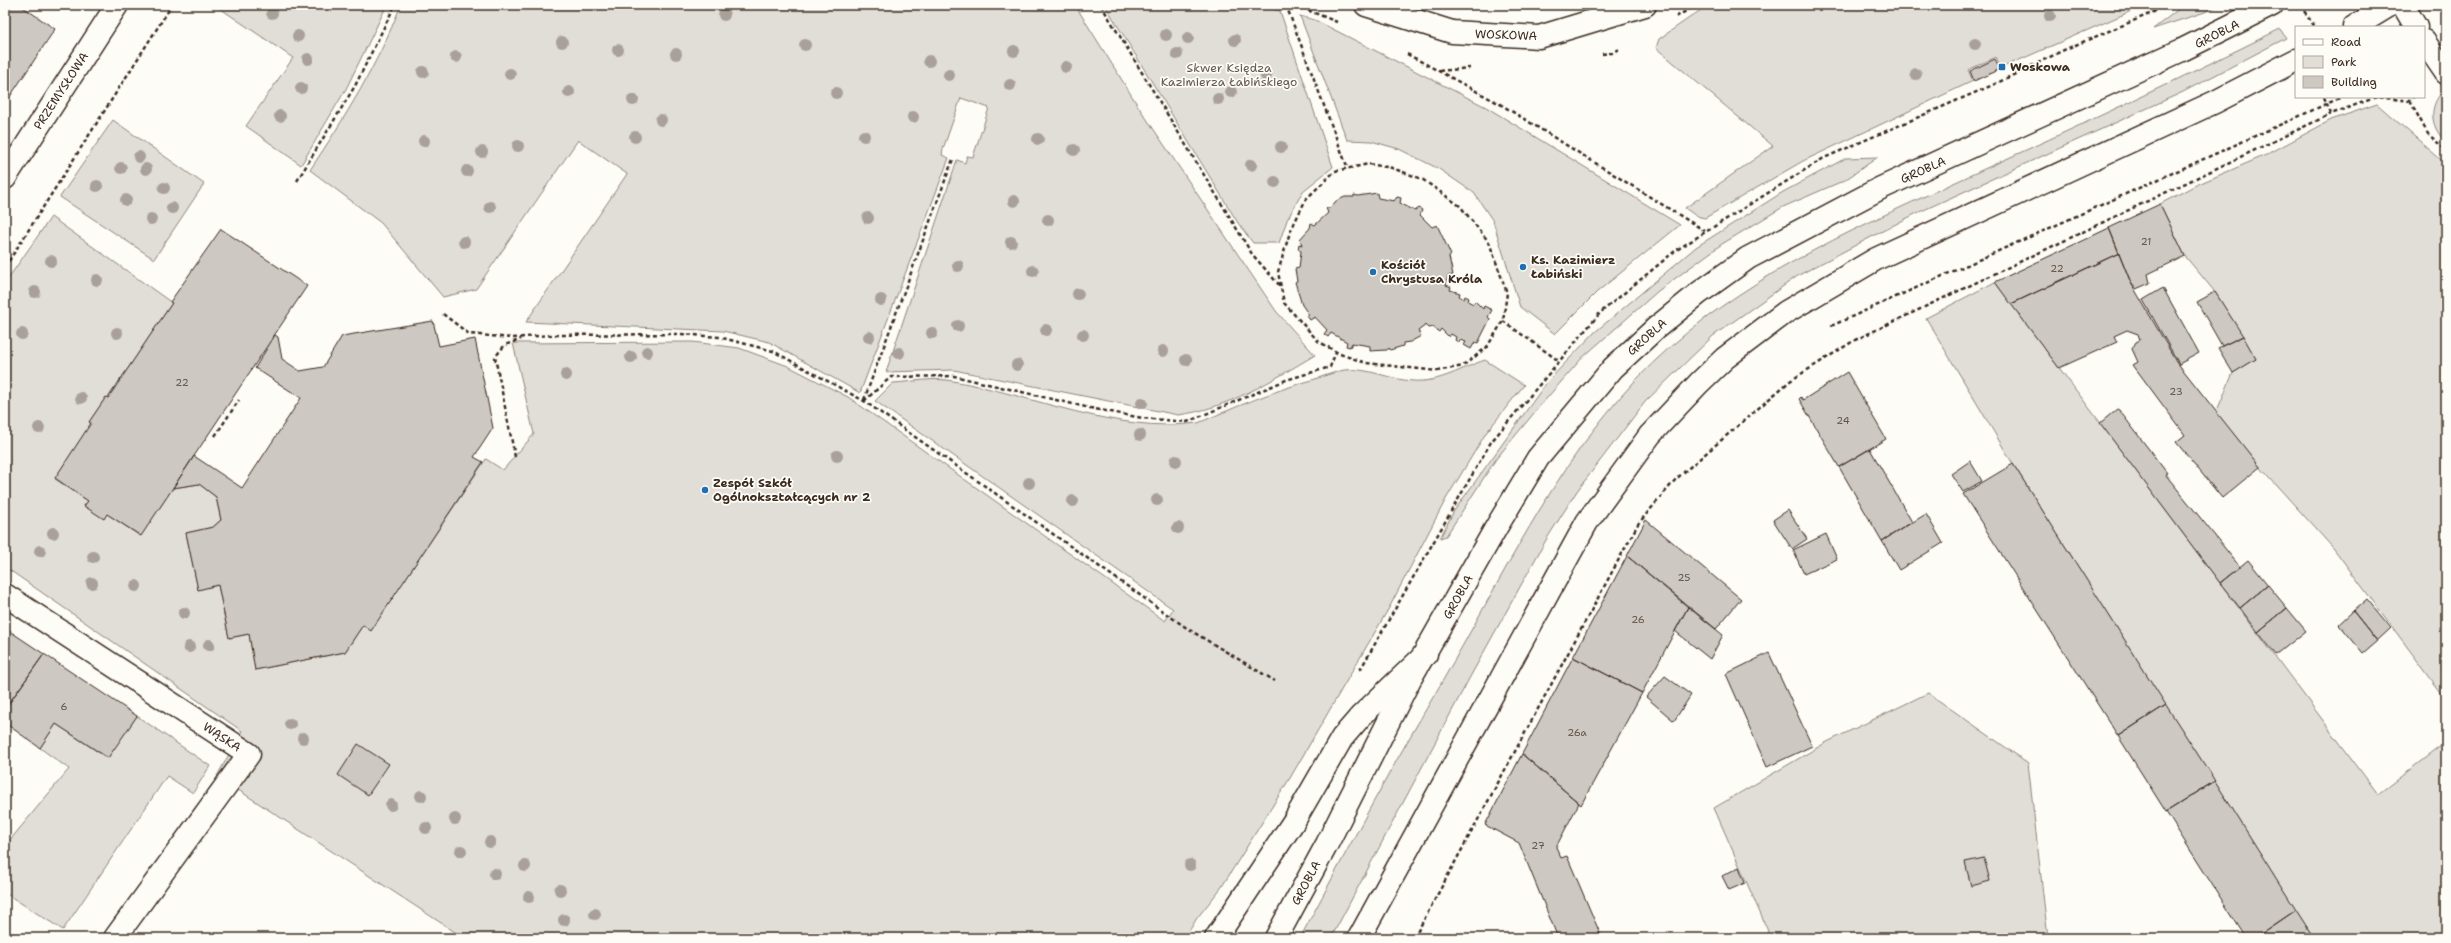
<svg xmlns="http://www.w3.org/2000/svg" width="2451" height="943" viewBox="0 0 2451 943" font-family="'Shantell Sans',sans-serif">
	<style>
		.green { fill: #e1ded7; stroke: #8e847a }
		.building { fill: #cdc8c2; stroke: #3b2a1e }
		.lines { fill: none; stroke-linecap: round; stroke-linejoin: round }
		.street-casing { stroke: #3b2a1e; stroke-width: 25 }
		.secondary-casing { stroke: #3b2a1e; stroke-width: 25 }
		.primary-casing { stroke: #3b2a1e; stroke-width: 25 }
		.path { stroke: #3b2a1e; stroke-width: 2.5; stroke-dasharray: 4 3; stroke-linecap: butt }
		.street { stroke: #fdfcf7; stroke-width: 22 }
		.secondary { stroke: #fdfcf7; stroke-width: 22 }
		.primary { stroke: #fdfcf7; stroke-width: 22 }
		.tree { fill: #a9a199 }
		.poi-dot { fill: #1f6fb2; stroke: #fdfcf7; stroke-width: 1.5 }
		.labels { text-anchor: middle; dominant-baseline: central; stroke-width: 3.5; stroke-linejoin: round; paint-order: stroke }
		.number-label { font-size: 10px; fill: #605247 }
		.street-label { font-size: 12px; fill: #3b2a1e; stroke: #fdfcf7 }
		.poi-label { font-size: 12px; font-weight: bold; fill: #3b2a1e; stroke: #fdfcf7; text-anchor: start }
		.park-label { font-size: 12px; fill: #64574c; stroke: #fdfcf7 }
	</style>
	<rect width="100%" height="100%" fill="#fdfcf7"/>
	<filter id="ink" filterUnits="userSpaceOnUse"><feTurbulence type="fractalNoise" baseFrequency=".025" numOctaves="2"/><feDisplacementMap in="SourceGraphic" scale="8" xChannelSelector="R" yChannelSelector="G"/><feConvolveMatrix kernelMatrix="1 2 1 2 8 2 1 2 1" color-interpolation-filters="sRGB"/></filter>
	<g filter="url(#ink)">
		<path class="green" d="M215,5H387L346,89L301,165L246,126L293,58Z
			M401,5H1075L1140,109L1276,311L1315,355C1273,380 1227,409 1178,415L954,370L886,372L957,160L965,163L967,156L973,157L989,108L961,98L943,149L942,155L949,158L860,393L769,342L723,331L526,322L627,174L578,140L476,289L443,297L381,223L310,170C346,116 377,66 401,5Z
			M1105,5H1257L1280,11L1333,167L1303,191L1287,220L1279,243H1253L1238,223Z
			M1708,5H2145L2001,68L1996,57L1968,70L1973,81L1803,161L1705,218L1696,216L1685,208L1773,146L1656,48L1659,39Z
			M2184,5H2219L2205,12L2153,29Z
			M1300,16L1315,20L1486,107L1680,225L1597,292L1555,334L1520,307L1493,221L1474,193L1439,169L1399,149L1371,141L1347,140Z
			M2280,29L2286,38L2183,92L1915,214L1799,275L1713,336L1645,402L1577,491L1546,540L1470,677L1331,938H1300C1330,883 1359,827 1390,772C1414,729 1439,688 1463,645C1521,541 1578,428 1669,348C1757,270 1865,224 1971,175C2075,128 2178,80 2280,29Z
			M2443,91L2446,94V142C2430,127 2428,107 2443,91Z
			M2377,104L2446,164V699L2334,549L2260,467L2216,413L2233,373L2256,359L2215,292L2185,256L2160,204L2194,186L2266,155L2331,120Z
			M113,120L204,184L154,259L60,197Z
			M1878,157L1845,180L1783,207L1722,244L1658,291L1582,358L1539,407L1496,459L1446,536L1440,538L1454,511L1547,382L1595,332L1696,247L1783,192L1846,158Z
			M51,217L172,303L108,398L106,397L89,422L91,423L55,479L88,501L84,506L107,514L140,536L173,488L199,484L216,497L221,520L213,527L186,533L198,589L218,585L229,638L249,634L255,670L345,652L363,625L371,630L486,459L503,470L534,434L513,343L693,342L739,348L788,366L848,397L1165,621L1173,609L875,401L893,383C912,382 935,377 953,381C1034,395 1115,434 1198,423C1236,407 1273,391 1312,380C1322,377 1334,372 1344,370C1368,367 1390,380 1413,381C1440,383 1461,368 1485,360L1524,385L1486,433L1446,499L1389,608L1290,778L1221,888L1197,918L1185,938H464L217,776L242,731L5,567V283Z
			M1995,282L2378,794L2446,742V938H2312L2013,464L1926,318Z
			M1928,693L2028,763L2048,938H1771L1714,808L1827,742Z
			M137,716L210,766L193,793L167,776L63,930L5,893V846L69,769L40,748L56,724L107,758Z"/>
		<path class="building" d="M5,5H20L55,29L7,101Z
			M1995,59L2000,69L1974,81L1970,71Z
			M1377,193L1378,198L1394,201L1397,197L1401,198L1400,203L1415,211L1419,208L1422,210L1420,215L1432,227L1437,225L1451,255L1449,257L1453,275L1448,276L1446,285L1451,287L1450,290L1460,293L1459,296L1464,299L1465,296L1469,298L1468,301L1473,304L1475,301L1483,309L1484,306L1492,310L1488,317L1490,319L1478,343L1475,342L1471,349L1464,345L1466,342L1460,340L1459,343L1455,340L1456,337L1451,334L1449,337L1441,329L1439,332L1433,327L1429,328L1426,325L1418,331L1421,336L1410,342L1403,343V346L1390,350L1389,348L1387,350L1370,351V346L1352,343L1350,347L1346,346L1347,342L1331,333L1328,337L1324,334L1327,330L1315,317L1310,320L1307,316L1309,315L1302,305L1295,282L1297,281L1295,269L1299,268L1301,251L1298,249L1299,244L1302,245L1300,239L1310,228L1311,223L1315,225L1328,213L1326,208H1330L1336,201L1345,197H1354V195L1358,196Z
			M2160,204L2185,256L2148,274L2150,283L2136,289L2131,283L2109,228Z
			M2109,228L2119,253L2011,304L1995,282Z
			M221,229L307,286L141,536L107,514L104,519L84,506L88,501L55,478L91,423L89,422L106,397L108,398L172,303L170,302Z
			M2119,253L2131,283L2176,361L2260,467L2222,498L2176,442L2185,435L2133,365L2138,362L2132,349L2136,342L2140,340L2138,334L2127,330L2114,336L2117,342L2059,368L2011,304Z
			M2163,288L2199,353L2179,364L2143,300Z
			M2215,292L2243,336L2222,346L2197,302Z
			M433,321L439,346L475,339L493,428L474,457L483,462L371,631L363,625L345,652L255,670L249,634L229,638L218,585L198,590L186,533L213,527L221,520L216,497L199,484L173,488L194,456L242,488L301,398L255,368L275,335L278,337L282,359L300,371L323,367L342,336Z
			M2243,336L2256,359L2233,373L2218,348Z
			M1847,372L1886,439L1839,467L1799,399L1801,397L1803,400Z
			M2117,409L2119,410L2167,473L2165,474L2240,567L2220,583L2100,423Z
			M1870,449L1912,522L1882,541L1839,467Z
			M1970,461L1982,481L1963,492L1951,474Z
			M2013,464L2166,705L2118,736L1963,494Z
			M1788,510L1807,539L1792,549L1773,520Z
			M1926,514L1943,543L1899,570L1882,541Z
			M1646,520L1741,599L1716,629L1627,556Z
			M1826,534L1837,559L1804,574L1793,550Z
			M1627,556L1688,607L1642,693L1573,657Z
			M2248,560L2268,585L2240,608L2220,583Z
			M2268,585L2287,608L2258,632L2240,608Z
			M2367,599L2391,628L2377,641L2353,611Z
			M1688,607L1723,635L1710,659L1675,631Z
			M2287,608L2306,631L2276,655L2258,632Z
			M2353,611L2377,641L2363,653L2339,624Z
			M5,628L44,654L10,702L5,699Z
			M1769,653L1812,746L1767,767L1726,674Z
			M44,654L137,716L108,758L56,724L40,748L5,723V709Z
			M1573,657L1642,693L1581,805L1522,754Z
			M1665,676L1691,695L1674,721L1646,697Z
			M2166,705L2215,781L2166,812L2118,736Z
			M358,744L389,764L368,795L338,775Z
			M1522,754L1579,803L1556,847L1561,858L1567,856L1602,938H1558L1519,843L1485,825Z
			M2215,781L2296,910L2255,938H2246L2166,812Z
			M1984,858L1990,881L1971,886L1965,862Z
			M1739,867L1745,883L1729,890L1722,876Z
			M2296,910L2314,938H2255Z"/>
		<g class="lines">
			<g class="street-casing">
				<path id="street" d="M1366,5L1452,32L1539,37L1645,5
					M5,178L117,5
					M5,595L249,754L115,938"/>
			</g>
			<g class="secondary-casing">
				<path id="secondary" d="M2403,5L2416,27
					M2354,27L2390,5
					M2424,41L2446,73
					M1276,938L1327,844L1410,679L1497,526L1538,458L1613,368L1656,328L1699,293L1748,258L1881,188L2182,50L2272,5
					M1359,938L1587,522L1650,435L1699,383L1725,358L1786,312L1876,259L2215,102L2296,60"/>
			</g>
			<g class="primary-casing">
				<path id="primary" d="M1216,938L1294,821L1342,738L1361,716L1426,654"/>
			</g>
			<path class="path" d="M1101,5L1252,254L1280,286
				M1286,5L1348,169
				M1295,5L1337,22
				M2304,11L2315,27
				M1676,17L1696,5
				M1407,54L1500,104L1705,231
				M1602,54L1612,53L1620,49
				M1439,71L1470,68
				M2324,97L2331,114L2377,97L2410,101L2414,97
				M2410,101L2428,134L2446,150
				M1369,164L1392,168L1422,179L1460,206L1489,242L1507,293L1503,321L1487,347L1463,366L1437,371L1366,363L1340,354L1318,341L1284,303L1278,272L1290,232L1306,199L1335,171Z
				M297,181L355,86L395,5
				M5,267L172,5
				M443,314L469,334L512,338L552,335L681,334L719,337L773,351L864,401L1188,629L1275,681
				M1503,321L1559,361
				M1831,326L2342,97
				M864,400L953,159
				M864,401L891,377L954,376L1090,408L1142,418L1187,422L1286,380L1330,367L1336,352
				M215,436L239,400
				M515,457L495,357L505,345L521,339
				M1360,670L1491,442L1600,313L1675,251L1824,158L1995,84L2066,49L2152,13L2166,5
				M1414,938L1638,524L1676,479L1790,381L1855,340L2331,114"/>
			<use href="#street" class="street"/>
			<use href="#secondary" class="secondary"/>
			<use href="#primary" class="primary"/>
		</g>
		<g class="tree">
			<circle cx="272" cy="13" r="6"/>
			<circle cx="724" cy="15" r="6"/>
			<circle cx="2050" cy="16" r="6"/>
			<circle cx="1166" cy="35" r="6"/>
			<circle cx="298" cy="36" r="6"/>
			<circle cx="1188" cy="38" r="6"/>
			<circle cx="1235" cy="40" r="6"/>
			<circle cx="562" cy="42" r="6"/>
			<circle cx="1975" cy="44" r="6"/>
			<circle cx="805" cy="45" r="6"/>
			<circle cx="618" cy="50" r="6"/>
			<circle cx="1014" cy="51" r="6"/>
			<circle cx="676" cy="54" r="6"/>
			<circle cx="1177" cy="54" r="6"/>
			<circle cx="456" cy="57" r="6"/>
			<circle cx="308" cy="59" r="6"/>
			<circle cx="929" cy="61" r="6"/>
			<circle cx="1066" cy="67" r="6"/>
			<circle cx="423" cy="72" r="6"/>
			<circle cx="510" cy="74" r="6"/>
			<circle cx="1916" cy="74" r="6"/>
			<circle cx="949" cy="75" r="6"/>
			<circle cx="1266" cy="76" r="6"/>
			<circle cx="1010" cy="85" r="6"/>
			<circle cx="301" cy="88" r="6"/>
			<circle cx="569" cy="92" r="6"/>
			<circle cx="1231" cy="92" r="6"/>
			<circle cx="836" cy="93" r="6"/>
			<circle cx="1218" cy="99" r="6"/>
			<circle cx="633" cy="100" r="6"/>
			<circle cx="280" cy="116" r="6"/>
			<circle cx="913" cy="117" r="6"/>
			<circle cx="661" cy="120" r="6"/>
			<circle cx="864" cy="136" r="6"/>
			<circle cx="635" cy="137" r="6"/>
			<circle cx="1038" cy="139" r="6"/>
			<circle cx="424" cy="141" r="6"/>
			<circle cx="518" cy="146" r="6"/>
			<circle cx="1281" cy="147" r="6"/>
			<circle cx="1074" cy="150" r="6"/>
			<circle cx="482" cy="152" r="6"/>
			<circle cx="139" cy="157" r="6"/>
			<circle cx="1251" cy="165" r="6"/>
			<circle cx="121" cy="168" r="6"/>
			<circle cx="146" cy="169" r="6"/>
			<circle cx="467" cy="171" r="6"/>
			<circle cx="1275" cy="182" r="6"/>
			<circle cx="97" cy="186" r="6"/>
			<circle cx="164" cy="188" r="6"/>
			<circle cx="126" cy="200" r="6"/>
			<circle cx="1014" cy="201" r="6"/>
			<circle cx="490" cy="207" r="6"/>
			<circle cx="172" cy="208" r="6"/>
			<circle cx="868" cy="218" r="6"/>
			<circle cx="151" cy="219" r="6"/>
			<circle cx="1048" cy="220" r="6"/>
			<circle cx="464" cy="242" r="6"/>
			<circle cx="1011" cy="242" r="6"/>
			<circle cx="51" cy="261" r="6"/>
			<circle cx="958" cy="266" r="6"/>
			<circle cx="1033" cy="271" r="6"/>
			<circle cx="97" cy="280" r="6"/>
			<circle cx="35" cy="292" r="6"/>
			<circle cx="1078" cy="294" r="6"/>
			<circle cx="881" cy="300" r="6"/>
			<circle cx="958" cy="326" r="6"/>
			<circle cx="1046" cy="330" r="6"/>
			<circle cx="117" cy="333" r="6"/>
			<circle cx="932" cy="333" r="6"/>
			<circle cx="22" cy="334" r="6"/>
			<circle cx="1083" cy="335" r="6"/>
			<circle cx="869" cy="337" r="6"/>
			<circle cx="1163" cy="351" r="6"/>
			<circle cx="647" cy="352" r="6"/>
			<circle cx="899" cy="353" r="6"/>
			<circle cx="631" cy="357" r="6"/>
			<circle cx="1186" cy="360" r="6"/>
			<circle cx="1017" cy="365" r="6"/>
			<circle cx="566" cy="375" r="6"/>
			<circle cx="81" cy="398" r="6"/>
			<circle cx="1142" cy="403" r="6"/>
			<circle cx="39" cy="428" r="6"/>
			<circle cx="1140" cy="435" r="6"/>
			<circle cx="837" cy="456" r="6"/>
			<circle cx="1176" cy="461" r="6"/>
			<circle cx="1029" cy="483" r="6"/>
			<circle cx="1157" cy="500" r="6"/>
			<circle cx="1073" cy="501" r="6"/>
			<circle cx="1178" cy="528" r="6"/>
			<circle cx="53" cy="533" r="6"/>
			<circle cx="40" cy="551" r="6"/>
			<circle cx="93" cy="557" r="6"/>
			<circle cx="92" cy="583" r="6"/>
			<circle cx="136" cy="586" r="6"/>
			<circle cx="184" cy="613" r="6"/>
			<circle cx="209" cy="645" r="6"/>
			<circle cx="189" cy="647" r="6"/>
			<circle cx="290" cy="724" r="6"/>
			<circle cx="303" cy="738" r="6"/>
			<circle cx="421" cy="796" r="6"/>
			<circle cx="391" cy="805" r="6"/>
			<circle cx="455" cy="819" r="6"/>
			<circle cx="426" cy="828" r="6"/>
			<circle cx="490" cy="842" r="6"/>
			<circle cx="461" cy="851" r="6"/>
			<circle cx="1190" cy="865" r="6"/>
			<circle cx="525" cy="866" r="6"/>
			<circle cx="495" cy="874" r="6"/>
			<circle cx="560" cy="890" r="6"/>
			<circle cx="529" cy="897" r="6"/>
			<circle cx="595" cy="914" r="6"/>
			<circle cx="564" cy="920" r="6"/>
		</g>
	</g>
	<g class="poi-dot">
		<rect x="1998" y="63" width="8" height="8" rx="2"/>
		<circle cx="1523" cy="267" r="4"/>
		<circle cx="1373" cy="272" r="4"/>
		<circle cx="705" cy="490" r="4"/>
	</g>
	<g class="labels">
		<g class="number-label">
			<text x="2146" y="241">21</text>
			<text x="2057" y="268">22</text>
			<text x="182" y="382">22</text>
			<text x="2176" y="391">23</text>
			<text x="1843" y="420">24</text>
			<text x="1684" y="577">25</text>
			<text x="1638" y="619">26</text>
			<text x="64" y="706">6</text>
			<text x="1577" y="732">26a</text>
			<text x="1538" y="845">27</text>
		</g>
		<g class="street-label">
			<text transform="translate(2217 34) rotate(-26)">GROBLA</text>
			<text transform="translate(1506 35) rotate(2)">WOSKOWA</text>
			<text transform="translate(61 91) rotate(-57)">PRZEMYSŁOWA</text>
			<text transform="translate(1923 170) rotate(-24)">GROBLA</text>
			<text transform="translate(1647 337) rotate(-42)">GROBLA</text>
			<text transform="translate(1458 597) rotate(-61)">GROBLA</text>
			<text transform="translate(222 737) rotate(33)">WĄSKA</text>
			<text transform="translate(1306 883) rotate(-62)">GROBLA</text>
		</g>
		<g class="poi-label">
			<text x="2010" y="67">Woskowa</text>
			<text x="1531" y="260">Ks. Kazimierz<tspan x="1531" dy="14">Łabiński</tspan></text>
			<text x="1381" y="265">Kościół<tspan x="1381" dy="14">Chrystusa Króla</tspan></text>
			<text x="713" y="483">Zespół Szkół<tspan x="713" dy="14">Ogólnokształcących nr 2</tspan></text>
		</g>
		<g class="park-label">
			<text x="1229" y="68">Skwer Księdza<tspan x="1229" dy="14">Kazimierza Łabińskiego</tspan></text>
		</g>
	</g>
	<rect width="2451" height="943" fill="none" stroke="#fdfcf7" stroke-width="20"/>
	<rect x="10" y="10" width="2431" height="923" fill="none" stroke="#3b2a1e" stroke-width="1.5" filter="url(#ink)"/>
	<rect x="2295" y="26" width="130" height="72" fill="#fdfcf7" stroke="#afa8a0"/>
	<rect x="2303" y="39" width="20" height="6" fill="#fdfcf7" stroke="#afa8a0"/>
	<text x="2331" y="46" font-size="12" fill="#3b2a1e">Road</text>
	<rect x="2303" y="56" width="20" height="12" fill="#e1ded7" stroke="#afa8a0"/>
	<text x="2331" y="66" font-size="12" fill="#3b2a1e">Park</text>
	<rect x="2303" y="76" width="20" height="12" fill="#cdc8c2" stroke="#afa8a0"/>
	<text x="2331" y="86" font-size="12" fill="#3b2a1e">Building</text>
</svg>
